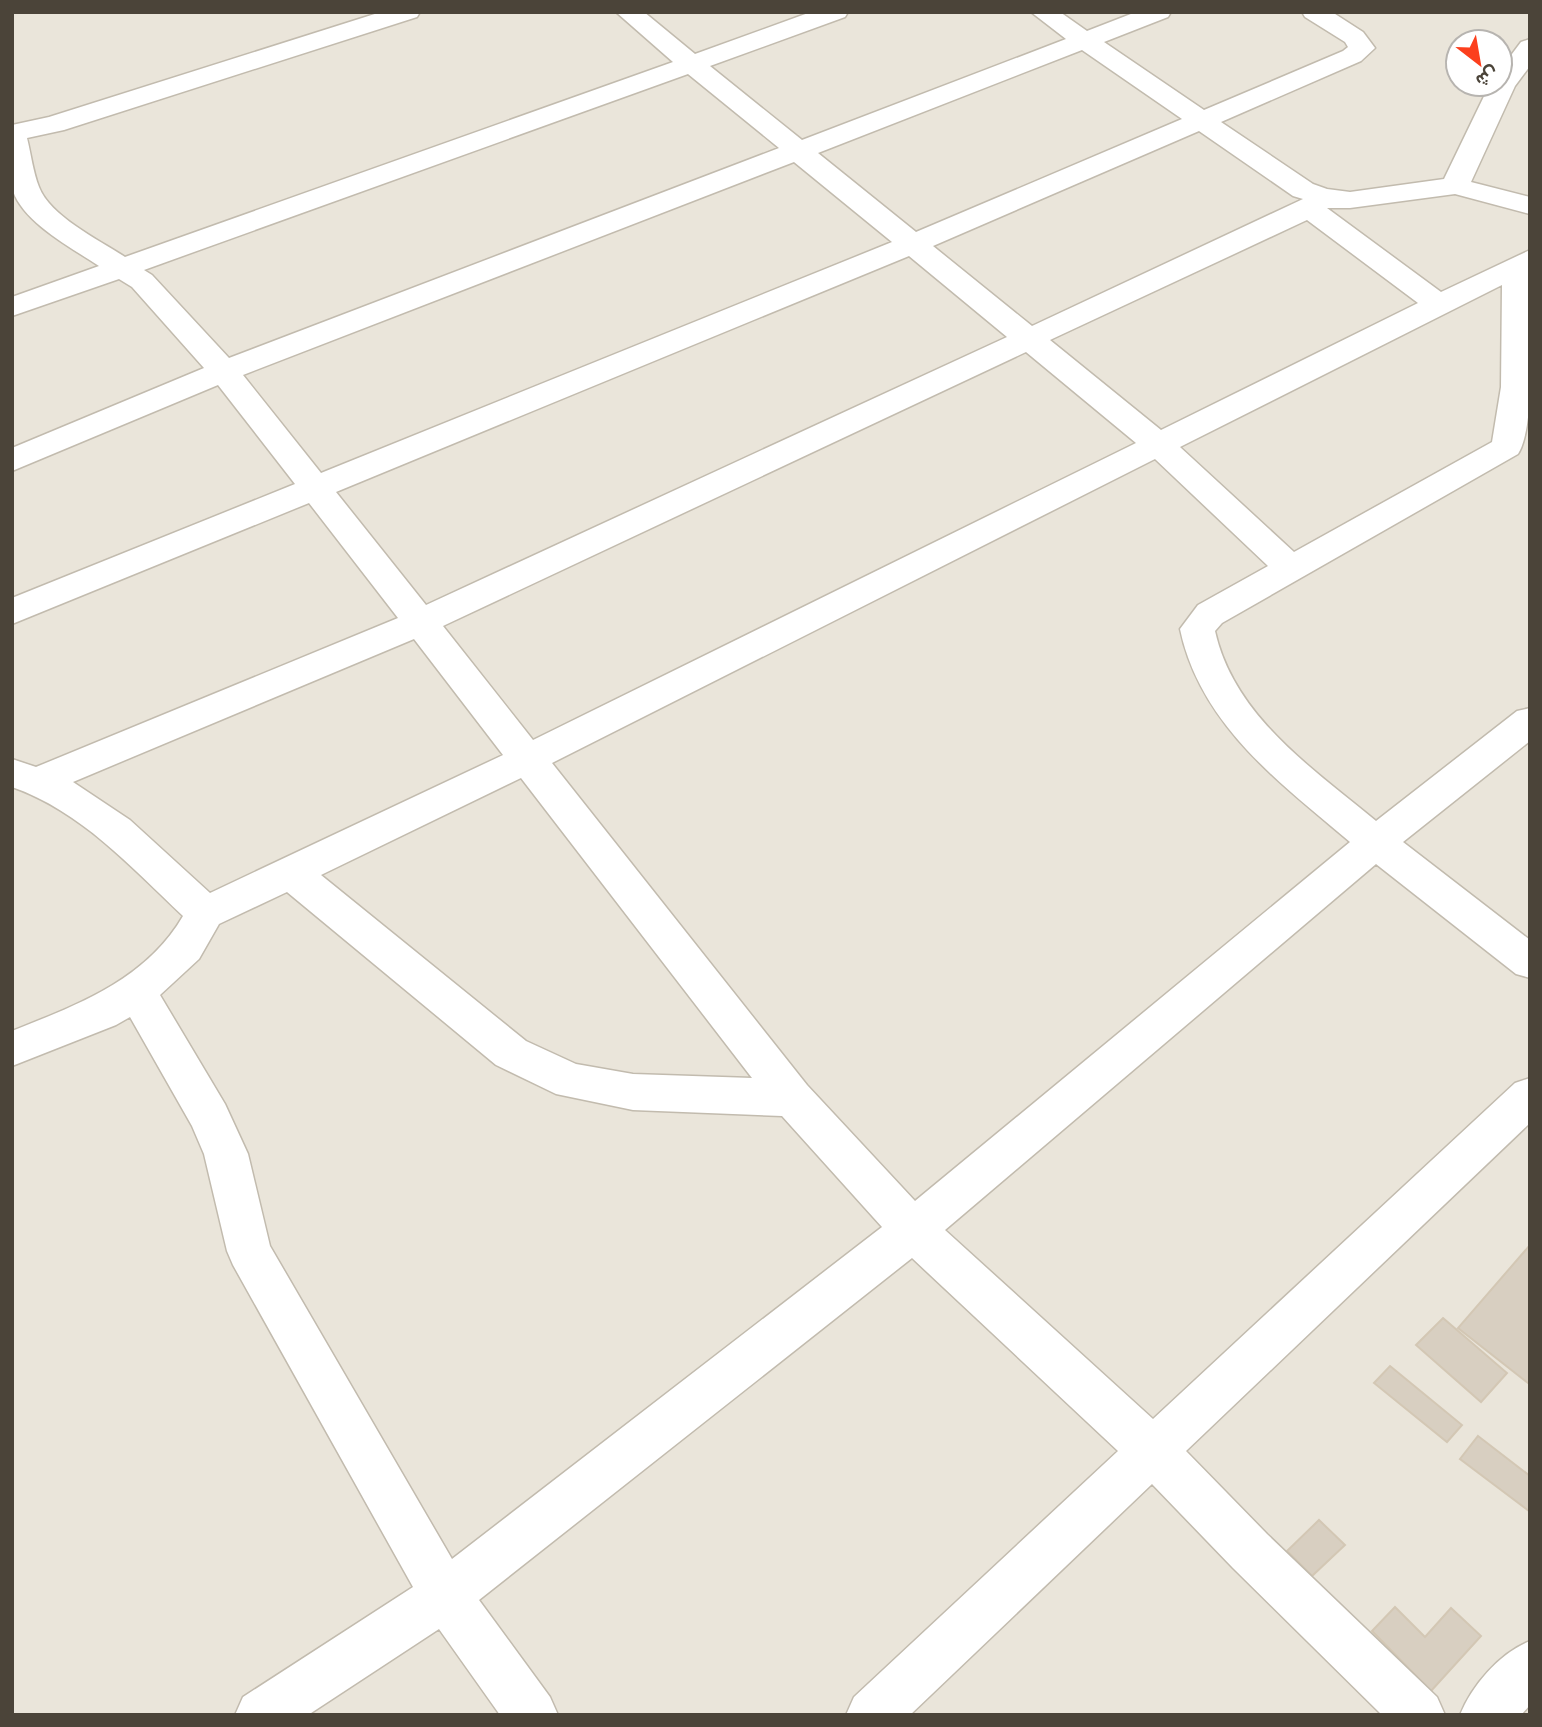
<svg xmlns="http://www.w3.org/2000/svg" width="1542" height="1727" viewBox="0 0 1542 1727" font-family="Jost,Vazirmatn,sans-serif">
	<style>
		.residential { fill: #eae5da; fill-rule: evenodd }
		.building { fill: #d8cfc1; stroke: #d3c7b4; stroke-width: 2 }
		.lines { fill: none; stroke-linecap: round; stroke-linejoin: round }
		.minor-casing { stroke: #c2bbae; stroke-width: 3 }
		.minor { fill: #fff; fill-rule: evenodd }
	</style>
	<rect width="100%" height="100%" fill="#f6f3ec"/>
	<path class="residential" d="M12,12H1530V1715H12ZM1458,42H1500V84H1458Z"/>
	<path class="building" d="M1530,1245V1381L1528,1383L1458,1328Z
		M1443,1318L1507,1373L1481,1402L1416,1345Z
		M1390,1366L1462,1425L1447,1442L1374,1383Z
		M1478,1436L1530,1476L1529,1511L1460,1459Z
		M1319,1520L1345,1545L1312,1576L1287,1551Z
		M1395,1607L1425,1637L1451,1608L1481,1636L1431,1691L1372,1631Z"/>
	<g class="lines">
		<g class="minor-casing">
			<path id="minor" d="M381,12H420L417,17L64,130L27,138C31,154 33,172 39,187C50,216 99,240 125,257L673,62L616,12H644L695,54L811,12H848L845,17L710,66L802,140L1066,39L1031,12H1060L1087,31L1136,12H1171L1168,17L1104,42L1204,110L1343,51L1348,47L1345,42L1305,17L1302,12H1332L1363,32L1375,48L1361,61L1221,122L1313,184L1327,189L1350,192L1444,179L1489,86L1500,84V70L1521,42L1530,39V66L1515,86L1471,182L1530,197V214L1455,194L1350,208H1327L1441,292L1530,250C1530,293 1538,424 1518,454L1222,623L1215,631C1234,716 1312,768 1376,821L1517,711L1530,708V741L1403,842L1530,940V978L1516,974L1376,864L945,1230L1153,1419L1515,1083L1530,1078V1123L1186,1451L1267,1534L1437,1697L1445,1715H1382L1233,1568L1152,1484L910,1715H846L854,1697L1118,1451L912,1258L479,1600L550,1697L558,1715H500L439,1629L308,1715H235L243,1697L413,1587L233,1265L227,1251L204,1154L192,1126L130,1017L116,1025L12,1066V1031C77,1005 146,980 183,916C131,867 81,811 12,787V759L36,767L398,618L309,503L12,624V598L295,484L218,385L12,471V448L204,368L132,287L119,279L12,316V297L99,266C72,248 24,223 13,191C8,175 12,142 12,125L49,117ZM1082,50L1182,119L916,232L818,153ZM688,74L779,148L229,358L152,275L144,270ZM1199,131L1293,196L1303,199L1032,326L933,246ZM794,162L892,242L321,473L243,375ZM1307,220L1418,303L1161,430L1050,340ZM909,256L1007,337L426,605L336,492ZM1502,285L1501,387L1492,442L1294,552L1180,447ZM1026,352L1136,443L533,740L443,626ZM1155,459L1268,566L1198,605L1180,629C1200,724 1279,782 1350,842L915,1201L807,1085L552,763ZM414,639L503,755L210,893L130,820L73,782ZM521,778L752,1078L633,1074L576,1064L526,1041L321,875ZM287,892L496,1065L556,1094L633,1110L782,1116L882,1227L452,1559L270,1246L248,1154L225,1104L160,995L199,959L219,924Z
				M1530,1641V1705L1521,1715H1460C1472,1685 1500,1653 1530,1641Z"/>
		</g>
		<use href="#minor" class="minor"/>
	</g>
	<rect width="1542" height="1727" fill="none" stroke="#4b4439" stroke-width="28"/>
	<g transform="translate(1479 63) rotate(149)"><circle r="33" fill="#ffffff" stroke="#b7b4b0" stroke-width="2"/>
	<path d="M0-5L12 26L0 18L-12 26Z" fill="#fc3f1d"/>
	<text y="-10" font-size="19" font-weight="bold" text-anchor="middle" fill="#4b4439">ش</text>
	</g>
</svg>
